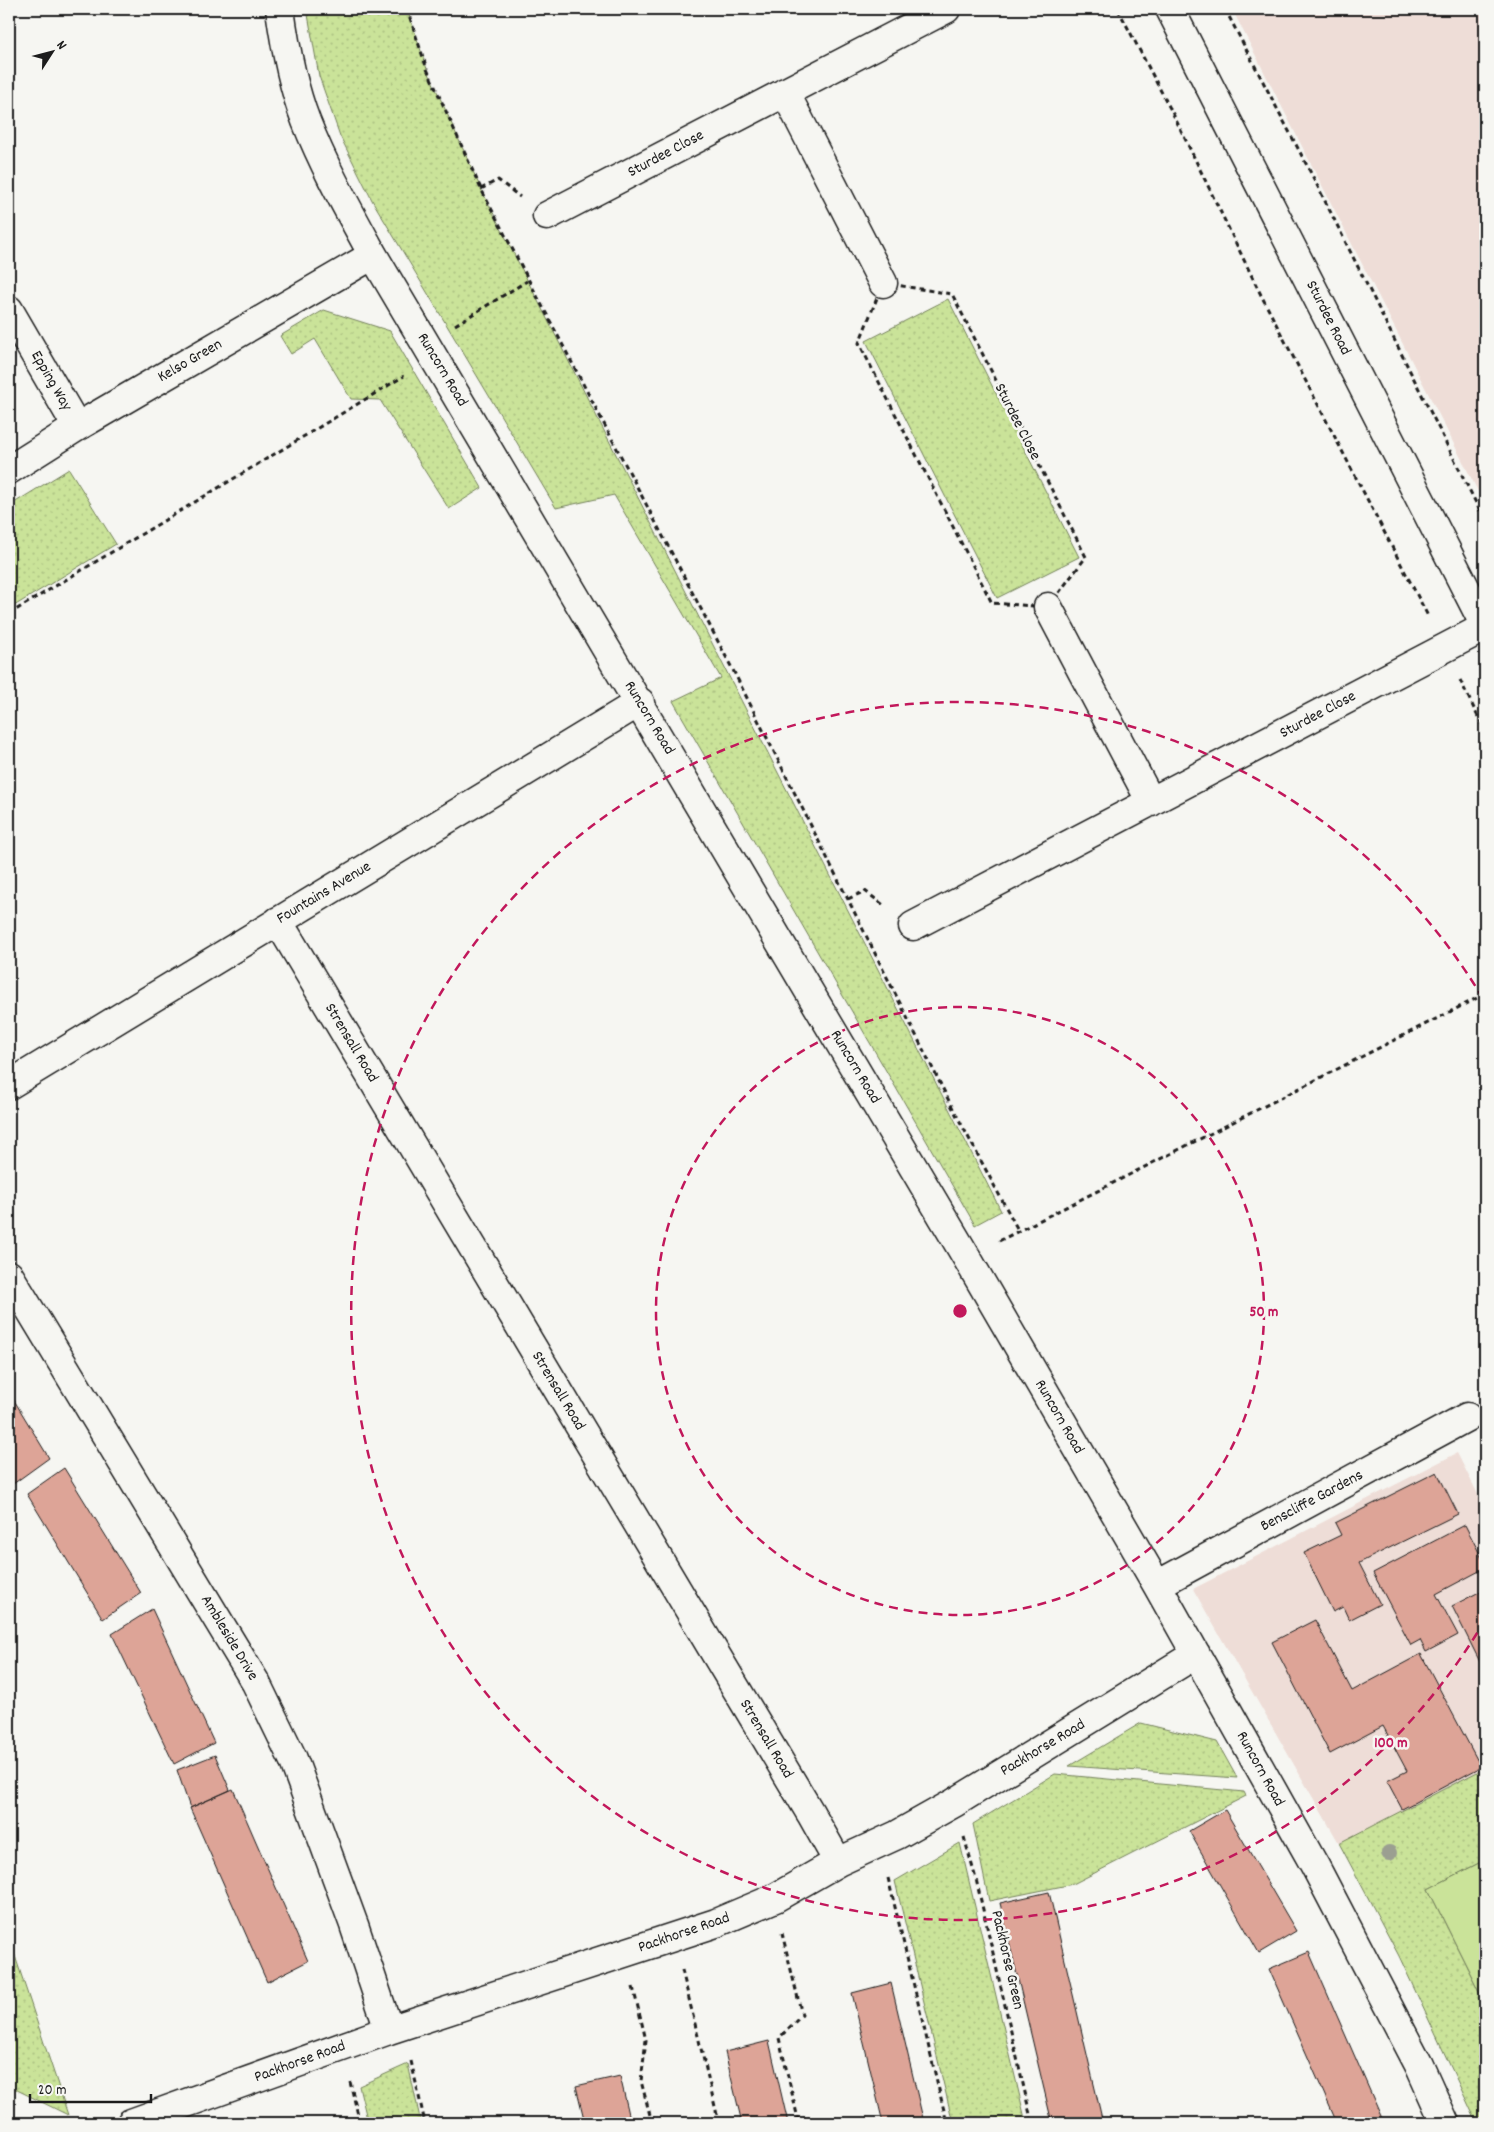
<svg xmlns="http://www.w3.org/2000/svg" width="1494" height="2132" viewBox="0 0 1494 2132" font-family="Dekko,sans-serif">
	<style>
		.built { fill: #eeddd7 }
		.grass { fill: url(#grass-dots); stroke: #73805a }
		.pitch { fill: #cae399; stroke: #73805a }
		.building { fill: #dda497; stroke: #1c1c1c }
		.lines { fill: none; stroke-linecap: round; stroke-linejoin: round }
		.street-casing { stroke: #1c1c1c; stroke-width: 31 }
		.secondary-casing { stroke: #1c1c1c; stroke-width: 31 }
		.path { stroke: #1c1c1c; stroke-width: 3; stroke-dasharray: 5 4; stroke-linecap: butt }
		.street { stroke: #f6f6f2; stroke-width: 28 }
		.secondary { stroke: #f6f6f2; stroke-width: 28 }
		.tree { fill: #9b9f91 }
		.ring { fill: none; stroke: #c2185b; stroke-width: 2.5; stroke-dasharray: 9 6 }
		.labels { text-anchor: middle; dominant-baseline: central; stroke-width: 5; stroke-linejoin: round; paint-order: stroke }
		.street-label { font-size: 16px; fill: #1c1c1c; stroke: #f6f6f2 }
		.centre { fill: #c2185b; stroke: #f6f6f2; stroke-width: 2.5 }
		.ring-label { font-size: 15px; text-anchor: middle; font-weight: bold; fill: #c2185b; stroke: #f6f6f2; stroke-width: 5; stroke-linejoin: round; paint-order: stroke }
	</style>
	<defs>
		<pattern id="grass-dots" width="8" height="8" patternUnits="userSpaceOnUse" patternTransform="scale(1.25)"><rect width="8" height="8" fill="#cae399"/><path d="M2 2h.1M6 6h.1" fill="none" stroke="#adc283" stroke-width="1.8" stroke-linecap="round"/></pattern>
	</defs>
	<rect width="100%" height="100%" fill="#f6f6f2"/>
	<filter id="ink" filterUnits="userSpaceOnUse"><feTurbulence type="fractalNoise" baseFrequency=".02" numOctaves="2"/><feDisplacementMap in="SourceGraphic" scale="10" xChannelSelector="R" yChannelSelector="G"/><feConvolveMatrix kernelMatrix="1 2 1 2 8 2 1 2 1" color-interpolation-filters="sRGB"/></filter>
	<g filter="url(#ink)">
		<path class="built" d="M1232,9H1485V505Z
			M1457,1453L1485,1508V1768L1339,1843L1193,1589Z"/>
		<path class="grass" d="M307,9H407L427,69L481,189L1001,1211L975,1225L673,701L721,678L614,495L556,508L372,200L340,136L319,76Z
			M948,299L1079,557L997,598L866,341Z
			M324,310L390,331L482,488L449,509L380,400L351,399L315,339L291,354L280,336Z
			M69,469L116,544L9,609V506Z
			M1141,1723L1217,1742L1237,1778L1069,1766Z
			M1485,1768V1860L1428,1889L1485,2003V2123H1477L1399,1956L1339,1843Z
			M1055,1774L1244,1792L1246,1796L1073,1884L989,1901L973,1824Z
			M960,1843L1026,2123H953L895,1881Z
			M9,1938L68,2115L9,2086Z
			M408,2064L421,2123H368L359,2086Z"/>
		<path class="pitch" d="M1485,1860V2003L1428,1889Z"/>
		<path class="building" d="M9,1392L49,1458L13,1484L9,1477Z
			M64,1468L141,1593L103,1619L27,1494Z
			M1437,1472L1458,1514L1359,1563L1380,1604L1349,1620L1343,1607L1333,1612L1304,1553L1341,1535L1335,1523Z
			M1465,1525L1485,1564V1568L1436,1594L1458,1635L1426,1652L1420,1640L1411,1645L1373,1573Z
			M1485,1589V1672L1452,1606Z
			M152,1609L214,1743L174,1764L112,1634Z
			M1315,1620L1352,1691L1421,1654L1481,1767L1402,1809L1387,1781L1407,1771L1383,1726L1330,1754L1272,1642Z
			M215,1755L230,1790L190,1808L177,1770Z
			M233,1789L308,1961L267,1982L190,1808Z
			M1225,1810L1296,1931L1259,1953L1189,1831Z
			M1049,1892L1103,2123H1052L1000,1903Z
			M1309,1952L1384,2123H1337L1269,1969Z
			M891,1983L924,2123H883L852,1993Z
			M769,2041L788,2123H742L725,2052Z
			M620,2076L631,2123H585L576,2086Z"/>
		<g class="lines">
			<g class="street-casing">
				<path id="street" d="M280,9C285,46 292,85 306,121C324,167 349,211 373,255L967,1258L1157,1585L1315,1866L1419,2065L1445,2123
					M785,92L883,283
					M547,216L946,9
					M9,310L77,427
					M9,470L77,427L373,255
					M1048,607L1151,802
					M278,921L811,1814L838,1862
					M913,926L1485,627
					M9,1085L640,702
					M9,1275L256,1683L293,1759L354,1925L389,2030
					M1157,1585L1467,1417
					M131,2123L389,2030L716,1923L775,1898L838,1862L897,1835L954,1803L1196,1654"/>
			</g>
			<g class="secondary-casing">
				<path id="secondary" d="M1170,9L1485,626"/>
			</g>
			<path class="path" d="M407,9L427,69L481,189L734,672L949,1101L1018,1230
				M1118,9L1174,116L1261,295L1429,618
				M1225,9L1314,179L1485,521
				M481,189L498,180L520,197
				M883,283L952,294L1086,557L1048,607L992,603L859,343Z
				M455,325L527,281
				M9,614L404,376
				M1460,680L1485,731
				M848,899L865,891L885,906
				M999,1241L1485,994
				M964,1837L976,1879L1032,2123
				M888,1878L947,2123
				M782,1933L802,2015L779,2038L799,2123
				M682,1970L719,2123
				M633,1987L646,2040L641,2081L652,2123
				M411,2061L425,2123
				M350,2082L360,2123"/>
			<use href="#street" class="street"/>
			<use href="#secondary" class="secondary"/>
		</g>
		<circle class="tree" cx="1389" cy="1853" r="8"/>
	</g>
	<g class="ring">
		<circle cx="960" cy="1311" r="304"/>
		<path d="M1485 1620A609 609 0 1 1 1485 1002"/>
	</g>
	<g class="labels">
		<g class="street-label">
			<text transform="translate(666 154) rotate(-28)">Sturdee Close</text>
			<text transform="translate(1328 318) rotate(63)">Sturdee Road</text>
			<text transform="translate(190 361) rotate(-30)">Kelso Green</text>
			<text transform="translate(442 370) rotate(59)">Runcorn Road</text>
			<text transform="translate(51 381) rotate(60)">Epping Way</text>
			<text transform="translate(1017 422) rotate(63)">Sturdee Close</text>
			<text transform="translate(1318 715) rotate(-28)">Sturdee Close</text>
			<text transform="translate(649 718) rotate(59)">Runcorn Road</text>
			<text transform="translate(324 893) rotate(-31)">Fountains Avenue</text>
			<text transform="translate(351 1043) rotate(59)">Strensall Road</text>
			<text transform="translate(855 1067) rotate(59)">Runcorn Road</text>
			<text transform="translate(558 1391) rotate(59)">Strensall Road</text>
			<text transform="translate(1059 1417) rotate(60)">Runcorn Road</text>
			<text transform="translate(1312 1501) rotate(-28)">Benscliffe Gardens</text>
			<text transform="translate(229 1638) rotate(59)">Ambleside Drive</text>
			<text transform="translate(766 1739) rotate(59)">Strensall Road</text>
			<text transform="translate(1043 1748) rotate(-31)">Packhorse Road</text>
			<text transform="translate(1260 1769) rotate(61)">Runcorn Road</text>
			<text transform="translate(684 1933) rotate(-19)">Packhorse Road</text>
			<text transform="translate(1007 1960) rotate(77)">Packhorse Green</text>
			<text transform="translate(300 2062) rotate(-20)">Packhorse Road</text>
		</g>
	</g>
	<circle cx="960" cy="1311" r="8" class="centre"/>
	<g class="ring-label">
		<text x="1264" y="1316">50 m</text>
		<text x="1391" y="1747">100 m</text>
	</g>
	<rect width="1494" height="2132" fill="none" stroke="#f6f6f2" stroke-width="30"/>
	<rect x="15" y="15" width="1464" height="2102" fill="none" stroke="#1c1c1c" stroke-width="2" filter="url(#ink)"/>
	<g transform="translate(52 52) rotate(54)" stroke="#f6f6f2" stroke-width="4" paint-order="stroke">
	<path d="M0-4L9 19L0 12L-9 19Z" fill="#1c1c1c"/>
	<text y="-8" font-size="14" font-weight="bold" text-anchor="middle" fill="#1c1c1c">N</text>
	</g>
	<path d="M30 2094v8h121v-8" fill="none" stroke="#1c1c1c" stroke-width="2.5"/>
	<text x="38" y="2094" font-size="15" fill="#1c1c1c" stroke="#f6f6f2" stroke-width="4" paint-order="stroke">20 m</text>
</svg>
